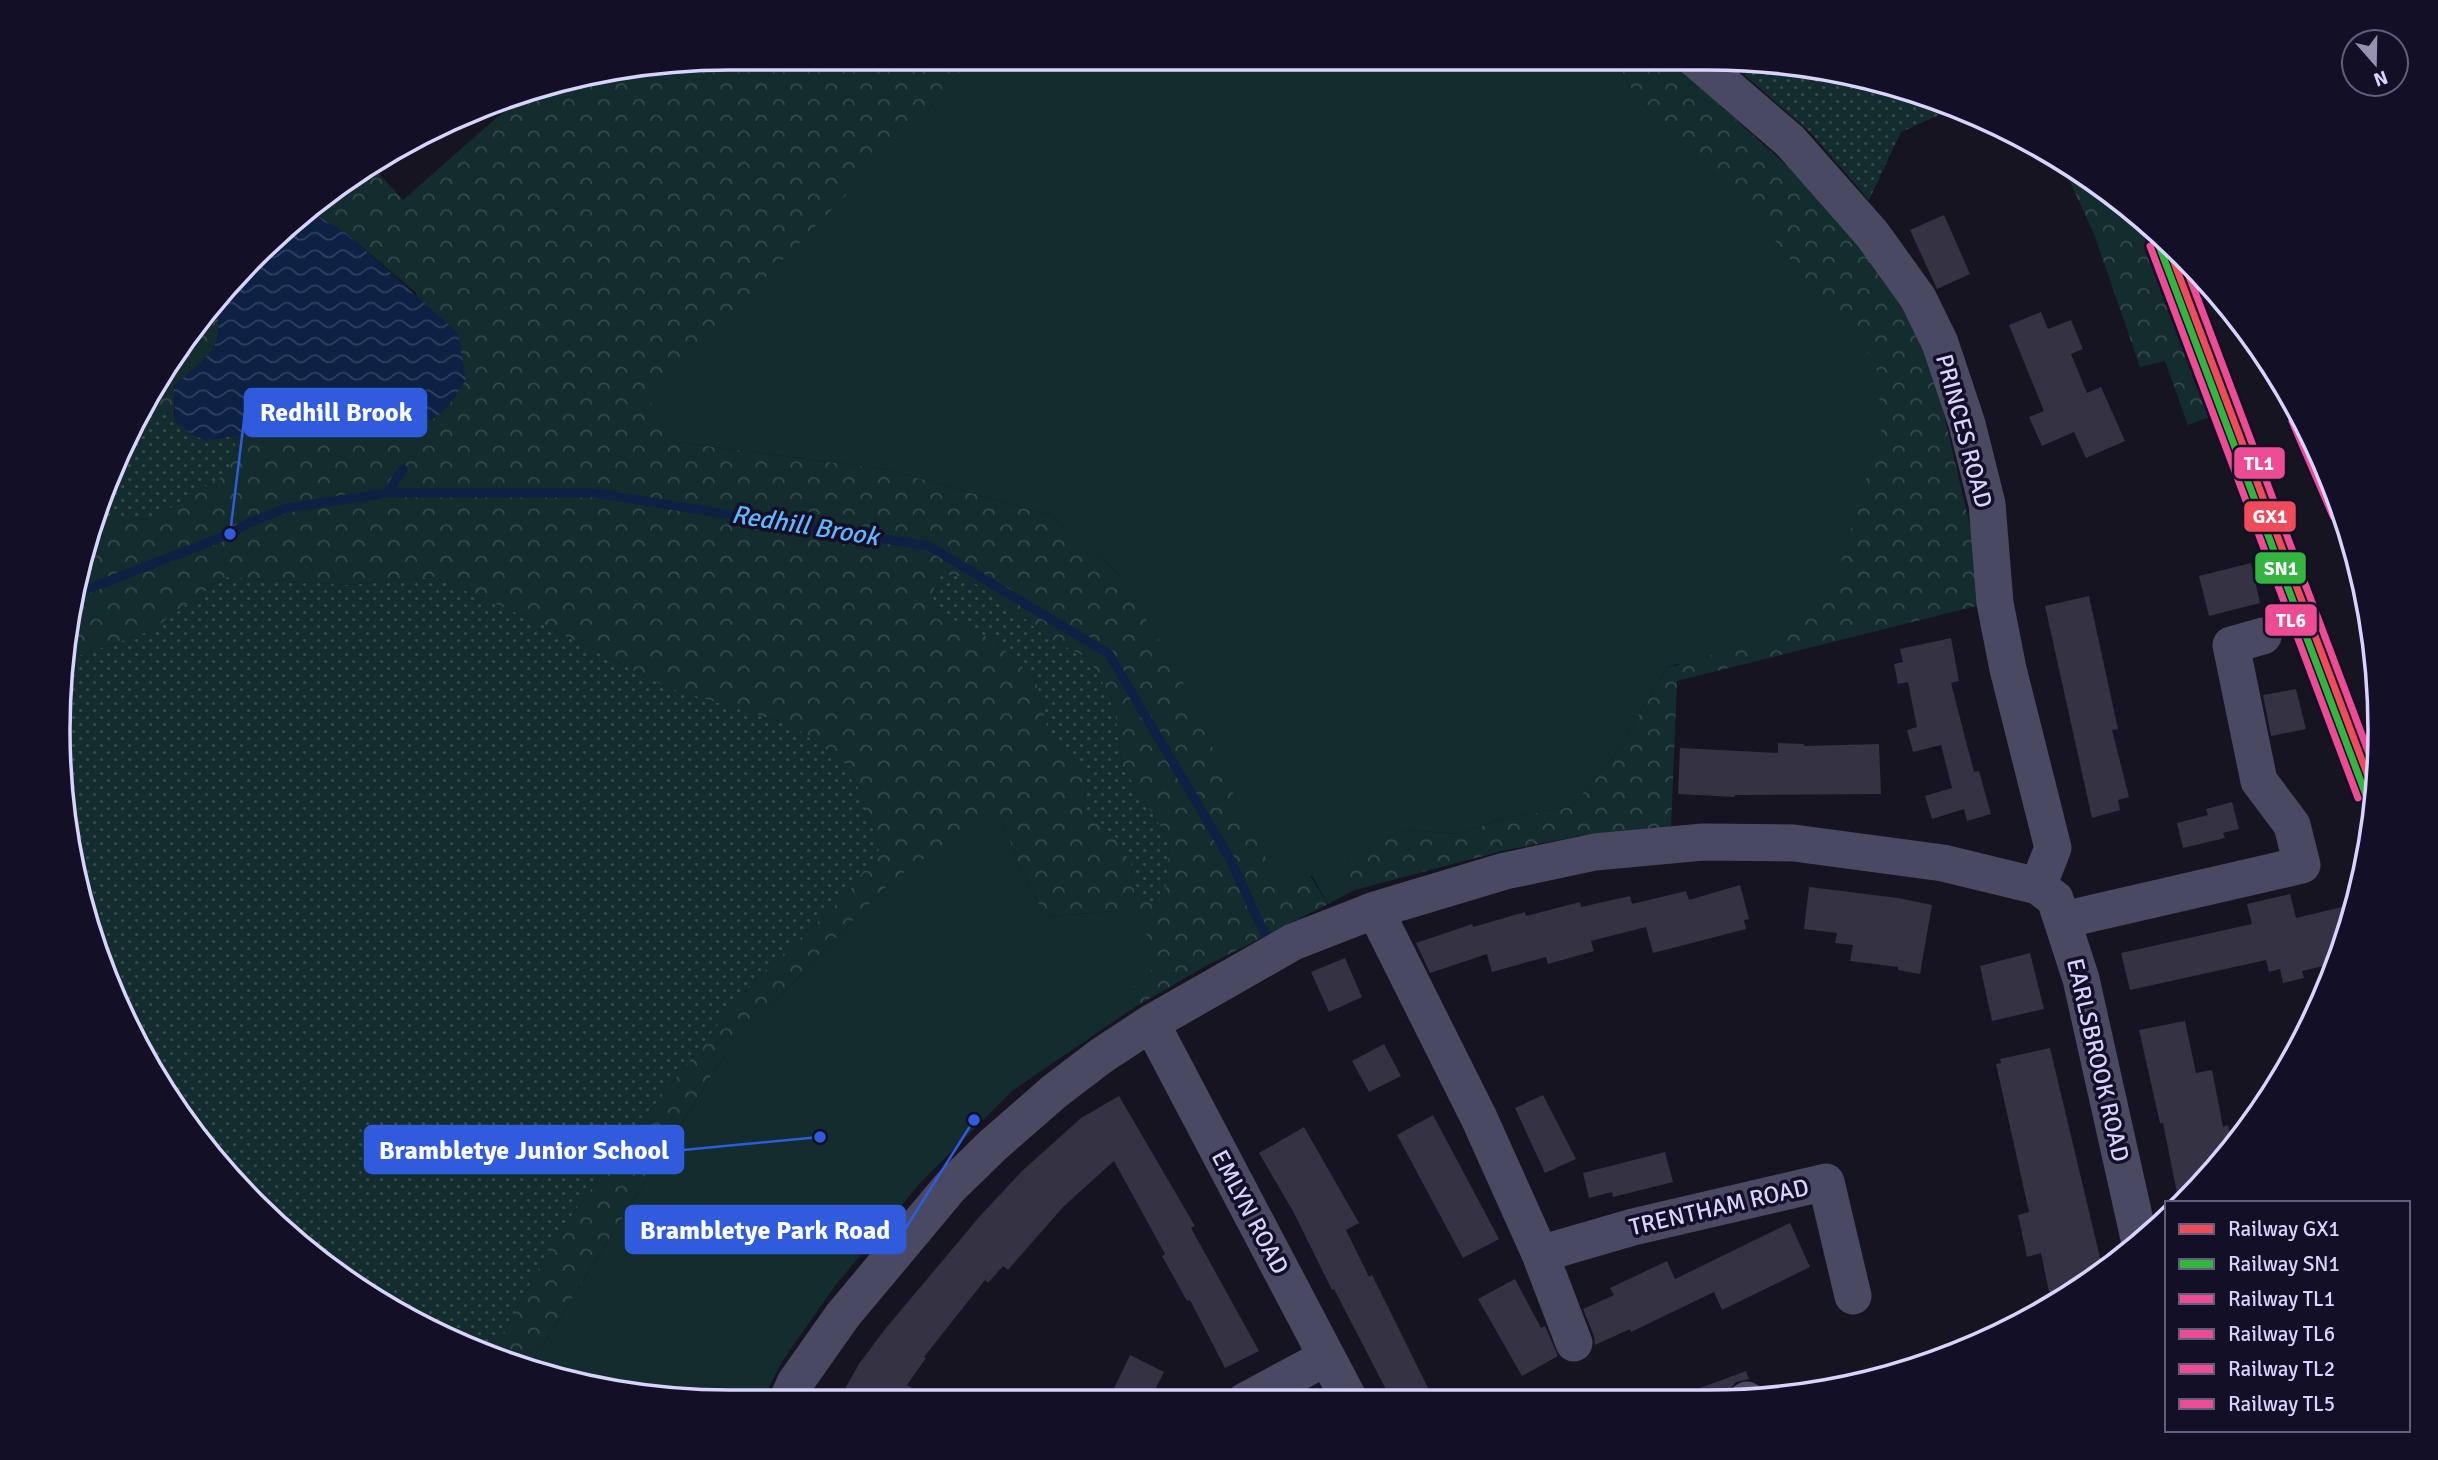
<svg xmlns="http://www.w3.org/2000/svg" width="2438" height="1460" viewBox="0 0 2438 1460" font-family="Signika,sans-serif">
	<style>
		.grass { fill: url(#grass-dots) }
		.forest { fill: url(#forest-crowns); fill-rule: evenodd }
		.park { fill: #132c2d }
		.water { fill: url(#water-waves) }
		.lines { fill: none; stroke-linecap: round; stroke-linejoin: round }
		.stream { stroke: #0d2144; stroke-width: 9 }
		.building { fill: #343243 }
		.minor { stroke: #4a4962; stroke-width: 37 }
		.rail-1-casing { stroke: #130f26; stroke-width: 12 }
		.rail-2-casing { stroke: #130f26; stroke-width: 12 }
		.rail-3-casing { stroke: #130f26; stroke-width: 12 }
		.rail-4-casing { stroke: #130f26; stroke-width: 12 }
		.rail-5-casing { stroke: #130f26; stroke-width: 12 }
		.rail-6-casing { stroke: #130f26; stroke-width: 12 }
		.rail-1 { stroke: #ef4b5a; stroke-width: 7 }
		.rail-2 { stroke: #33b540; stroke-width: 7 }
		.rail-3 { stroke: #ee4b95; stroke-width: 7 }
		.rail-4 { stroke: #ee4b95; stroke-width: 7 }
		.rail-5 { stroke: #ee4b95; stroke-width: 7 }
		.rail-6 { stroke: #ee4b95; stroke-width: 7 }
		.labels { text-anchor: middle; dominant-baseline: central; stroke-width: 7; stroke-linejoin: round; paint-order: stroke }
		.street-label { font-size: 24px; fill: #d9d4ff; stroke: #130f26 }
		.water-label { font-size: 26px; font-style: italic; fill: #62b6ff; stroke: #130f26 }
		.rim { fill: none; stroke: #d9d4ff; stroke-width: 3.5 }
		.leader { fill: none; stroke: #305bdc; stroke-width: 2.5 }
		.callout-dot { fill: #305bdc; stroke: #130f26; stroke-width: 2.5 }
		.callout { fill: #305bdc; stroke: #305bdc; stroke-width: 2.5 }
		.callout-label { font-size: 26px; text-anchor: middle; font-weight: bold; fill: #fff }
		.line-badge { stroke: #130f26; stroke-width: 2.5 }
		.badge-label { font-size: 19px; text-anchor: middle; font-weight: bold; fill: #fff }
	</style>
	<defs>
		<pattern id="grass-dots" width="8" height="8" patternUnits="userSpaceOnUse" patternTransform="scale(1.75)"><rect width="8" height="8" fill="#132c2d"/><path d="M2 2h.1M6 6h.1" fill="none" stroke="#354a4c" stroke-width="1.8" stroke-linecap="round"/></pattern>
		<pattern id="forest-crowns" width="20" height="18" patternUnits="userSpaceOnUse" patternTransform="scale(1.75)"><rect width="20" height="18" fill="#132c2d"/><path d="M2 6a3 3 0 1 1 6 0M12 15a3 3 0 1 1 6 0" fill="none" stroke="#354a4c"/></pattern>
		<pattern id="water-waves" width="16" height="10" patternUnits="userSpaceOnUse" patternTransform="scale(1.75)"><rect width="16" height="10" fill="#0d2144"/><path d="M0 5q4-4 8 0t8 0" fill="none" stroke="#304060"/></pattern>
	</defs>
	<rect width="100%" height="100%" fill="#161421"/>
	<path class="grass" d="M1726,59H1752L1924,94L1955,108L1901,132L1869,200L1810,132Z
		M146,408L174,414L175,421C200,444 207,440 238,434L228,473L151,520L93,515Z
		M942,574L965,577L1007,604L1047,637L1089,659L1114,702L1122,766L1170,841L1164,904L1135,898L1131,864L1114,835L1083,812L1087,771L1049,736L1036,680L997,642L936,611L932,593Z
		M225,577L347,585L434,577L542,624L666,687L792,725L851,768L880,849L847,894L748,987L649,1112L559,1232L491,1355L356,1289L196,1139L93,946L58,730L69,659L150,631Z"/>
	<path class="forest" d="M730,58H824L831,65L872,70L880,58H972L926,113L670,441L890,470L1052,516L1117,572L1328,904L1206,966L1135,1007L1126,994L1113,911L1045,917L1018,863L1001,817L891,882L816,958L720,1062L528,1369L514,1366L491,1355L559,1232L649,1112L748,987L847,894L880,849L851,768L792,725L666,687L542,624L434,577L347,585L225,577L150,631L69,659L93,515L151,520L228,473L238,434L270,429L291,411H328L343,417L381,410L401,419L413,415L432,420L434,417L416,293L347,234L308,210L321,196L374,168L403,200L527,91ZM942,574L965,577L1007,604L1047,637L1089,659L1114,702L1122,766L1170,841L1164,904L1135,898L1131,864L1114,835L1083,812L1087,771L1049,736L1036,680L997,642L936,611L932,593Z
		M1612,59H1670L1800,178L1875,260L1930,355L1988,603L1677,681L1671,827L1585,835L1502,851L1355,890L1343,860L1403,830L1462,834L1500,819L1571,807L1615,755L1667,667L1679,665L1753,214L1639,100Z
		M2060,160L2082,171L2136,216L2213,416L2188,425L2165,361L2140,367L2094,234Z
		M218,307C218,316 219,326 218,335C215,357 189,371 174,386V414L146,408L171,356Z"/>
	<path class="park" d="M972,58L1612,59L1639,100L1753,214L1876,363L1882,427L1831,595L1795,633L1667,667L1615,755L1571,807L1500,819L1462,834L1403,830L1344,860L1355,890L1328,904L1312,876L1278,882L1238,804L1177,669L1117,572L1052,516L890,470L670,441L650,401L763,280L926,113Z
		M1001,817L1018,863L1045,917L1113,911L1140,917L1158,964L1126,994L1135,1007L1012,1091L920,1183L835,1286L781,1363L762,1401H686L528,1369L720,1062L816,958L891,882L962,831Z"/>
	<path class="water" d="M308,210L347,234L458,333L466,380L447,408L432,420C426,419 420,415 414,415C400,415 395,424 381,411L368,420L343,417L328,411H292L270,429L206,441L186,431L175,421L174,386C189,371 214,357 218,335C219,326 218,316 218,307Z"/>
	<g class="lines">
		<path class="stream" d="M387,493L403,469
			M80,592L230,534L248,523L287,508L387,493H594L929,546L1109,654L1230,859L1266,937"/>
	</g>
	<path class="building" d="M1944,215L1970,274L1937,289L1910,230Z
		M2041,312L2048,329L2071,320L2083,349L2071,354L2087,393L2101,387L2125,441L2086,458L2074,432L2042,446L2029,417L2044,411L2009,325Z
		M2251,563L2260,603L2209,616L2199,576Z
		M2089,596L2118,729L2112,730L2129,797L2118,800L2120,810L2092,818L2045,606Z
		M1951,638L1959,681L1951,683L1974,772L1979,771L1991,814L1967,821L1964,809L1932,819L1925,796L1952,788L1941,745L1913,752L1907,730L1917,727L1908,682L1898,684L1894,664L1903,662L1900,649Z
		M2296,689L2306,729L2271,736L2263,695Z
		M1778,743L1804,744V746L1879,744L1881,794L1735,795L1734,797L1678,794L1680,748L1778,753Z
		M2232,802L2239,829L2223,833L2225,838L2183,848L2177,823L2208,815L2206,809Z
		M1740,885L1749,919L1744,920L1746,929L1653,953L1646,927L1591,941L1594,951L1548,964L1546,957L1492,972L1487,954L1430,973L1416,943L1472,924L1473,927L1525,912L1526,916L1580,902L1581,907L1630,896L1632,904L1686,891L1689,900Z
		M1809,887L1898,898L1932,905L1920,974L1898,970V967L1850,961L1853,945L1835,943L1837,933L1804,929Z
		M2290,894L2296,918L2342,907L2347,929L2336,963L2302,971L2304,978L2283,983L2280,969L2269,972L2266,960L2130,990L2121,953L2252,924L2247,904Z
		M2030,953L2044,1009L1992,1021L1980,966Z
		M1345,958L1362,997L1329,1012L1311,972Z
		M2185,1021L2196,1073L2212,1070L2223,1127L2228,1125L2232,1143L2179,1203L2163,1123H2160L2139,1030Z
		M1384,1044L1401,1076L1369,1092L1352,1061Z
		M2050,1048L2103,1270L2052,1306L2041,1253L2027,1257L2018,1215L2029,1212L1996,1064L2001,1063L2000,1059Z
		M1543,1095L1576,1159L1545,1173L1515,1108Z
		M1119,1096L1195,1226L1191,1228L1259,1351L1225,1368L1190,1300L1187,1301L1162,1256L1165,1254L1114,1161L1063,1207L1008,1270L1003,1266L988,1283L985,1280L924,1357L926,1358L907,1385L934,1401H838L859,1364L886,1328L980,1216L1022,1171L1081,1118Z
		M1433,1115L1499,1239L1463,1258L1397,1135Z
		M1304,1127L1359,1223L1346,1230L1369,1277L1372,1275L1389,1309L1431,1394L1418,1401H1392L1334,1289L1332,1290L1294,1213L1259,1153Z
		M1665,1152L1673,1182L1613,1197L1612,1192L1589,1198L1583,1173Z
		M1790,1223L1810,1267L1722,1310L1714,1292L1631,1332L1630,1329L1595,1345L1594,1336L1583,1309L1614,1295L1610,1288L1667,1261L1675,1279Z
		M1515,1279L1541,1328L1545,1326L1558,1356L1522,1376L1478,1299Z
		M1130,1355L1164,1372L1149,1401H1108Z
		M1746,1371L1749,1379L1736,1382L1729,1390L1726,1401H1673V1398Z"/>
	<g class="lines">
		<path class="minor" d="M1695,59L1790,141L1872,234L1918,298L1940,343L1967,424L1987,504L1995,603L2008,669L2053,848L2038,886
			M1375,910L1479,1118L1540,1254L1633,1227L1826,1182L1853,1296
			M2063,920L2302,865L2292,825L2259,781L2231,645L2263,636
			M1151,1023L1350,1401
			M1540,1254L1574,1343
			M1747,1400V1401
			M787,1401L795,1383L843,1315L950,1187L992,1146L1055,1091L1101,1056L1151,1023L1293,942L1375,910L1505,871L1595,852L1703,842L1794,843L1943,863L2038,886L2055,899L2081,979L2140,1243
			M1245,1401L1327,1357"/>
		<g class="rail-1-casing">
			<path id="rail-1" d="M2166,241L2374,792"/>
		</g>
		<g class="rail-2-casing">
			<path id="rail-2" d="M2158,243L2366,795"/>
		</g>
		<g class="rail-3-casing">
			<path id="rail-3" d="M2180,252L2376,772"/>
		</g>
		<g class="rail-4-casing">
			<path id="rail-4" d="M2150,246L2358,798"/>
		</g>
		<g class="rail-5-casing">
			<path id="rail-5" d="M2301,420L2341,513"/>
		</g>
		<g class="rail-6-casing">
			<path id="rail-6" d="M2292,421L2333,516"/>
		</g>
		<use href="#rail-1" class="rail-1"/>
		<use href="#rail-2" class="rail-2"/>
		<use href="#rail-3" class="rail-3"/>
		<use href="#rail-4" class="rail-4"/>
		<use href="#rail-5" class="rail-5"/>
		<use href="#rail-6" class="rail-6"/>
	</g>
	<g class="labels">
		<g class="street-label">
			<text transform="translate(1964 431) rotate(75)">PRINCES ROAD</text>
			<text transform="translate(2098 1060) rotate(77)">EARLSBROOK ROAD</text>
			<text transform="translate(1719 1207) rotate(-13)">TRENTHAM ROAD</text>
			<text transform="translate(1250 1212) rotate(62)">EMLYN ROAD</text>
		</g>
		<g class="water-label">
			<text transform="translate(805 526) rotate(9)">Redhill Brook</text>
		</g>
	</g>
	<path d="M0 0H2438V1460H0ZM730 70H1708A660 660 0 0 1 2368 730V730A660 660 0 0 1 1708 1390H730A660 660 0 0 1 70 730V730A660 660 0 0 1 730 70Z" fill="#130f26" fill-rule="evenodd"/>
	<path class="rim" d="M730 70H1708A660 660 0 0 1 2368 730V730A660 660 0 0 1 1708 1390H730A660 660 0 0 1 70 730V730A660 660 0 0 1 730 70Z"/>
	<path class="leader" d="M230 534L245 412M820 1137L683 1150M974 1120L905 1229"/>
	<g class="callout-dot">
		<circle cx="230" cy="534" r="7"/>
		<circle cx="820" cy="1137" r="7"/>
		<circle cx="974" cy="1120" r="7"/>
	</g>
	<g class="callout">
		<rect x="245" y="389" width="181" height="47" rx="7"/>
		<rect x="365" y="1126" width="318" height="47" rx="7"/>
		<rect x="626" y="1206" width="279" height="47" rx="7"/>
	</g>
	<g class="callout-label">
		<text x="336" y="421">Redhill Brook</text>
		<text x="524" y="1159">Brambletye Junior School</text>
		<text x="765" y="1239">Brambletye Park Road</text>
	</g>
	<g class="line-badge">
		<rect x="2233" y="446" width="53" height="34" rx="7" fill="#ee4b95"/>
		<rect x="2243" y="500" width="54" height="33" rx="7" fill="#ef4b5a"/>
		<rect x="2254" y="551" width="53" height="34" rx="7" fill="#33b540"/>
		<rect x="2264" y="603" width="54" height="34" rx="7" fill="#ee4b95"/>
	</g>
	<g class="badge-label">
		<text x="2259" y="470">TL1</text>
		<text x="2270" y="523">GX1</text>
		<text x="2281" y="575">SN1</text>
		<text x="2291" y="627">TL6</text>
	</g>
	<rect x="2165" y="1201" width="245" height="231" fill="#130f26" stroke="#625e7d" stroke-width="2"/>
	<rect x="2179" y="1224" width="35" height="10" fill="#ef4b5a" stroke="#625e7d" stroke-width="2"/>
	<text x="2228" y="1236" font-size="21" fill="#d9d4ff">Railway GX1</text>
	<rect x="2179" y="1259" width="35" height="10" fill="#33b540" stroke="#625e7d" stroke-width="2"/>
	<text x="2228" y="1271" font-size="21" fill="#d9d4ff">Railway SN1</text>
	<rect x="2179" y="1294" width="35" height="10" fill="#ee4b95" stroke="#625e7d" stroke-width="2"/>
	<text x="2228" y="1306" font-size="21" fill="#d9d4ff">Railway TL1</text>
	<rect x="2179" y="1329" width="35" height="10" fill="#ee4b95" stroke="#625e7d" stroke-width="2"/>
	<text x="2228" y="1341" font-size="21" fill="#d9d4ff">Railway TL6</text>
	<rect x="2179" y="1364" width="35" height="10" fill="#ee4b95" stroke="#625e7d" stroke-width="2"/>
	<text x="2228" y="1376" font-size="21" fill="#d9d4ff">Railway TL2</text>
	<rect x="2179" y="1399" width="35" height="10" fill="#ee4b95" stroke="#625e7d" stroke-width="2"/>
	<text x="2228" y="1411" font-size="21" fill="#d9d4ff">Railway TL5</text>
	<g transform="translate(2375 63) rotate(160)"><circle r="33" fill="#130f26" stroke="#625e7d" stroke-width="2"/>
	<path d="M0-5L12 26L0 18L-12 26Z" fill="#9591b1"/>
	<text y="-10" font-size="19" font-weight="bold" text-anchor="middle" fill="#d9d4ff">N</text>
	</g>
</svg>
